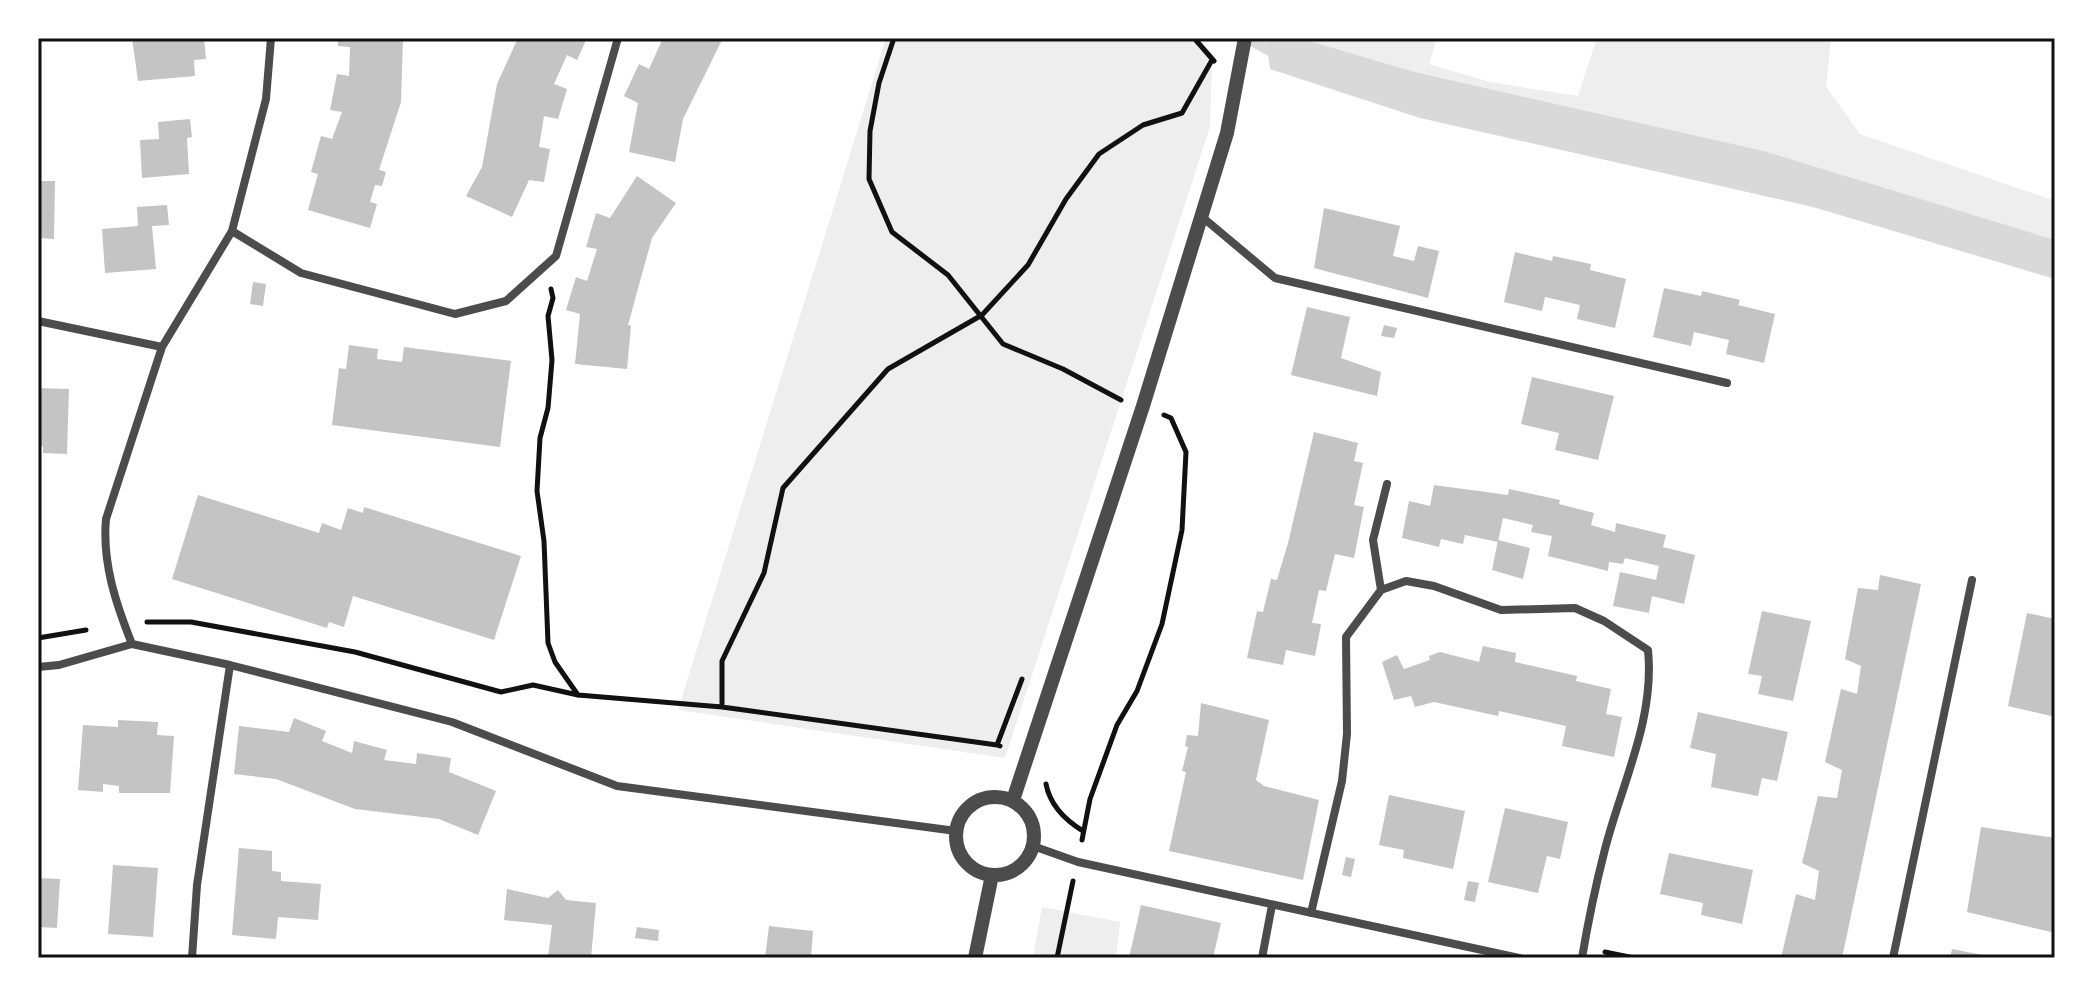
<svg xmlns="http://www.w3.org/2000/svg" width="2093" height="996" viewBox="0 0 2093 996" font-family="Quicksand,sans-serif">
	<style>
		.green { fill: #eee }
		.water { fill: #d9d9d9 }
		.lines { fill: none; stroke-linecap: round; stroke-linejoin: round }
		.stream { stroke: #d9d9d9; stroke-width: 11 }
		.building { fill: #c4c4c4 }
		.path { stroke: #111; stroke-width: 5 }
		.minor { stroke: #4c4c4c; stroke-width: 8 }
		.tertiary { stroke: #4c4c4c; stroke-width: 14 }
		.neatline { fill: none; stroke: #111; stroke-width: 3 }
	</style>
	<rect width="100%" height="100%" fill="#fff"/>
	<path class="green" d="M886,38H1194L1212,60L1210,127L1005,758L678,710Z
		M1299,38H1437L1429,64L1490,82L1578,96L1597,38H1831L1826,87L1860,134L2055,201V240L1764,151L1415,72Z
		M1042,907L1120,922L1116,958H1033Z"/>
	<path class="water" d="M1266,38H1299L1415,72L1764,151L2055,240V279L1813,207L1420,118L1270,69Z"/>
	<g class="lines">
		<path class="stream" d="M1247,38L1278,55"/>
	</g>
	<path class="building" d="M132,38H204L206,59L194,60L195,76L138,81Z
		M338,38H403L401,102L379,170L386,172L382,186L375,185L370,202L377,204L370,228L308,210L318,174L311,172L321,136L332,139L342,112L330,110L337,74L349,76L350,47L338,46Z
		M518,38H587L577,60L567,55L554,84L567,89L558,119L544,116L539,147L550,149L544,182L529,180L512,217L466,196L482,167L497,84Z
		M663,38H723L683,119L675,162L629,152L638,103L624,96L639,64L649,69Z
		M190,119L192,137L187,138L189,174L142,178L140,140L159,139L158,122Z
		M637,176L676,203L652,238L628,325L631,326L627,369L575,364L580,314L566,310L576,277L587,281L597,249L586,247L596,213L610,218Z
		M38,181H55L54,239L38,238Z
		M167,205L169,225L152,226L156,269L105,273L102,229L138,226L137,207Z
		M1324,208L1400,226L1393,256L1414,261L1418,246L1439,251L1428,298L1314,268Z
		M1515,252L1552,261L1553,256L1591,264L1590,270L1626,279L1615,328L1577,319L1580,305L1545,297L1542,311L1504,302Z
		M253,282L266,284L263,306L250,304Z
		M1664,288L1701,296L1702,291L1740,300L1738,305L1775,314L1764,363L1726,354L1729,340L1694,332L1691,346L1653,337Z
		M1307,307L1350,317L1341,358L1381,372L1377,396L1291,375Z
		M1384,325L1397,328L1394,338L1381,336Z
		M349,345L378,349L377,359L402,362L404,347L511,361L500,447L332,425L339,368L346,369Z
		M1532,377L1614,396L1598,460L1555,450L1559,433L1521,424Z
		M38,388L69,389L67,454L43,453V446H38Z
		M1314,432L1358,443L1354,461L1363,463L1354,505L1364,507L1354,558L1335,554L1326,591L1319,590L1312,623L1321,624L1315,656L1286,650L1283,665L1247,658L1257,611L1263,612L1271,579L1277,580L1288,543Z
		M1434,485L1508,495L1509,489L1560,500L1559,504L1594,513L1591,525L1615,532L1616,523L1666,535L1663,547L1695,555L1684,604L1652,596L1649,613L1613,606L1620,572L1656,580L1659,566L1625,558L1623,564L1609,562L1608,571L1548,556L1552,536L1531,532L1533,525L1503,518L1498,542L1465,535L1463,544L1441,539L1439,547L1402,538L1409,501L1430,506Z
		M198,495L319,533L322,523L341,530L348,508L363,513L364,507L521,556L494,640L353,596L344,627L329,622L327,628L172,579Z
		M1498,540L1530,548L1523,579L1492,570Z
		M1880,575L1921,584L1842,958H1781L1796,894L1815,900L1819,871L1802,863L1818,796L1837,798L1842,770L1825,762L1841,689L1857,694L1861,666L1845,659L1858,588L1878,590Z
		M1762,611L1811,621L1793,701L1758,694L1762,676L1748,674Z
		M2027,613L2055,619V717L2008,706Z
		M1483,646L1516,653L1515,662L1577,676L1576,681L1611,689L1606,714L1622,717L1614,757L1562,746L1566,726L1499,711L1498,716L1434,702L1415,707L1411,696L1394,700L1382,662L1397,655L1404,669L1430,660L1429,656L1440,652L1479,662Z
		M1201,703L1269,720L1256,780L1264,786L1319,800L1303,880L1169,851L1186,772L1182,771L1188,747L1185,746L1187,735L1198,736Z
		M1698,712L1788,732L1777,781L1762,778L1758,796L1711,787L1716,754L1690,748Z
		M294,718L326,731L322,741L352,753L354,741L387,750L384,760L416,764L417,753L451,758L449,772L496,791L478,835L439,819L355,809L276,779L234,774L239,726L289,732Z
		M118,720L158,722L157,735L174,736L170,793H119V786L103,784V792L78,790L83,725L118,727Z
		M1389,795L1465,811L1453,869L1403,858L1404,850L1379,845Z
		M1505,808L1568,822L1560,859L1547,856L1538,893L1488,882Z
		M1981,827L2055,838V933L1967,912Z
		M239,848L272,851V871L281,872V881L321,884L318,920L278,917L276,939L232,935Z
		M1669,853L1753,870L1742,924L1701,915L1703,903L1660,894Z
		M1346,857L1355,859L1351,877L1342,875Z
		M113,865L158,868L153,937L108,934Z
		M38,878L60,879L57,928L38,927Z
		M1468,881L1479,883L1475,902L1464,900Z
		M507,889L548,898L558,890L566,900L596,903L591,958H548L552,925L504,920Z
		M1141,905L1221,923L1213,958H1129Z
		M769,926L813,931L811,958H765Z
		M637,927L659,930L658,941L635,938Z
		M1952,949L1993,957V958H1950Z"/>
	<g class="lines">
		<path class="path" d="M894,38L879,83L870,131L869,179L892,232L948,275L1003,344L1063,369L1121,400
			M1194,38L1214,61
			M551,289L553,298L548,316L552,360L548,408L540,438L537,491L544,541L548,643L555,662L578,695
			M147,622H191L355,652L501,692L533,685L578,695L722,707L997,745
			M38,638L86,630
			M722,707V661L764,573L783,488L888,369L982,315L1028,265L1066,199L1099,154L1143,125L1182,113L1212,60
			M1000,746L997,745L1022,679
			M1046,784C1050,805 1065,820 1083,831
			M1082,840L1090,799L1117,725L1137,691L1162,624L1182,530L1186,452L1171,418L1164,415
			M1605,952L1634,958
			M1057,958L1073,881"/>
		<path class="minor" d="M271,38L266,99L232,231L162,347L106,519C102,563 116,604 132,644L230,665L452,722L617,786L956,831
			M1201,216L1275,278L1727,383
			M232,231L301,273L455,314L506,301L556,256L618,38
			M38,321L162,347
			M1381,590L1373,540L1387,484
			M38,667L59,665L132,644
			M1033,846L1078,862L1519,958
			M1311,913L1342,781L1347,734L1346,637L1381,590L1406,581L1434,586L1501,610L1575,608L1604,621L1648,650C1655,719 1622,783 1605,849C1596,884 1588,922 1582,958
			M192,958L197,885L230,665
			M1262,958L1272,905
			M1893,958L1972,580"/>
		<path class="tertiary" d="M956 836a39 39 0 1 1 78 0a39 39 0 1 1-78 0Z
			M1013,800L1143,406L1227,133L1245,38
			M975,958L992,875"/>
	</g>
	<rect width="2093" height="996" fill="none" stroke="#ffffff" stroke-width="80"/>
	<rect x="40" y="40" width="2013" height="916" class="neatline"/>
</svg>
